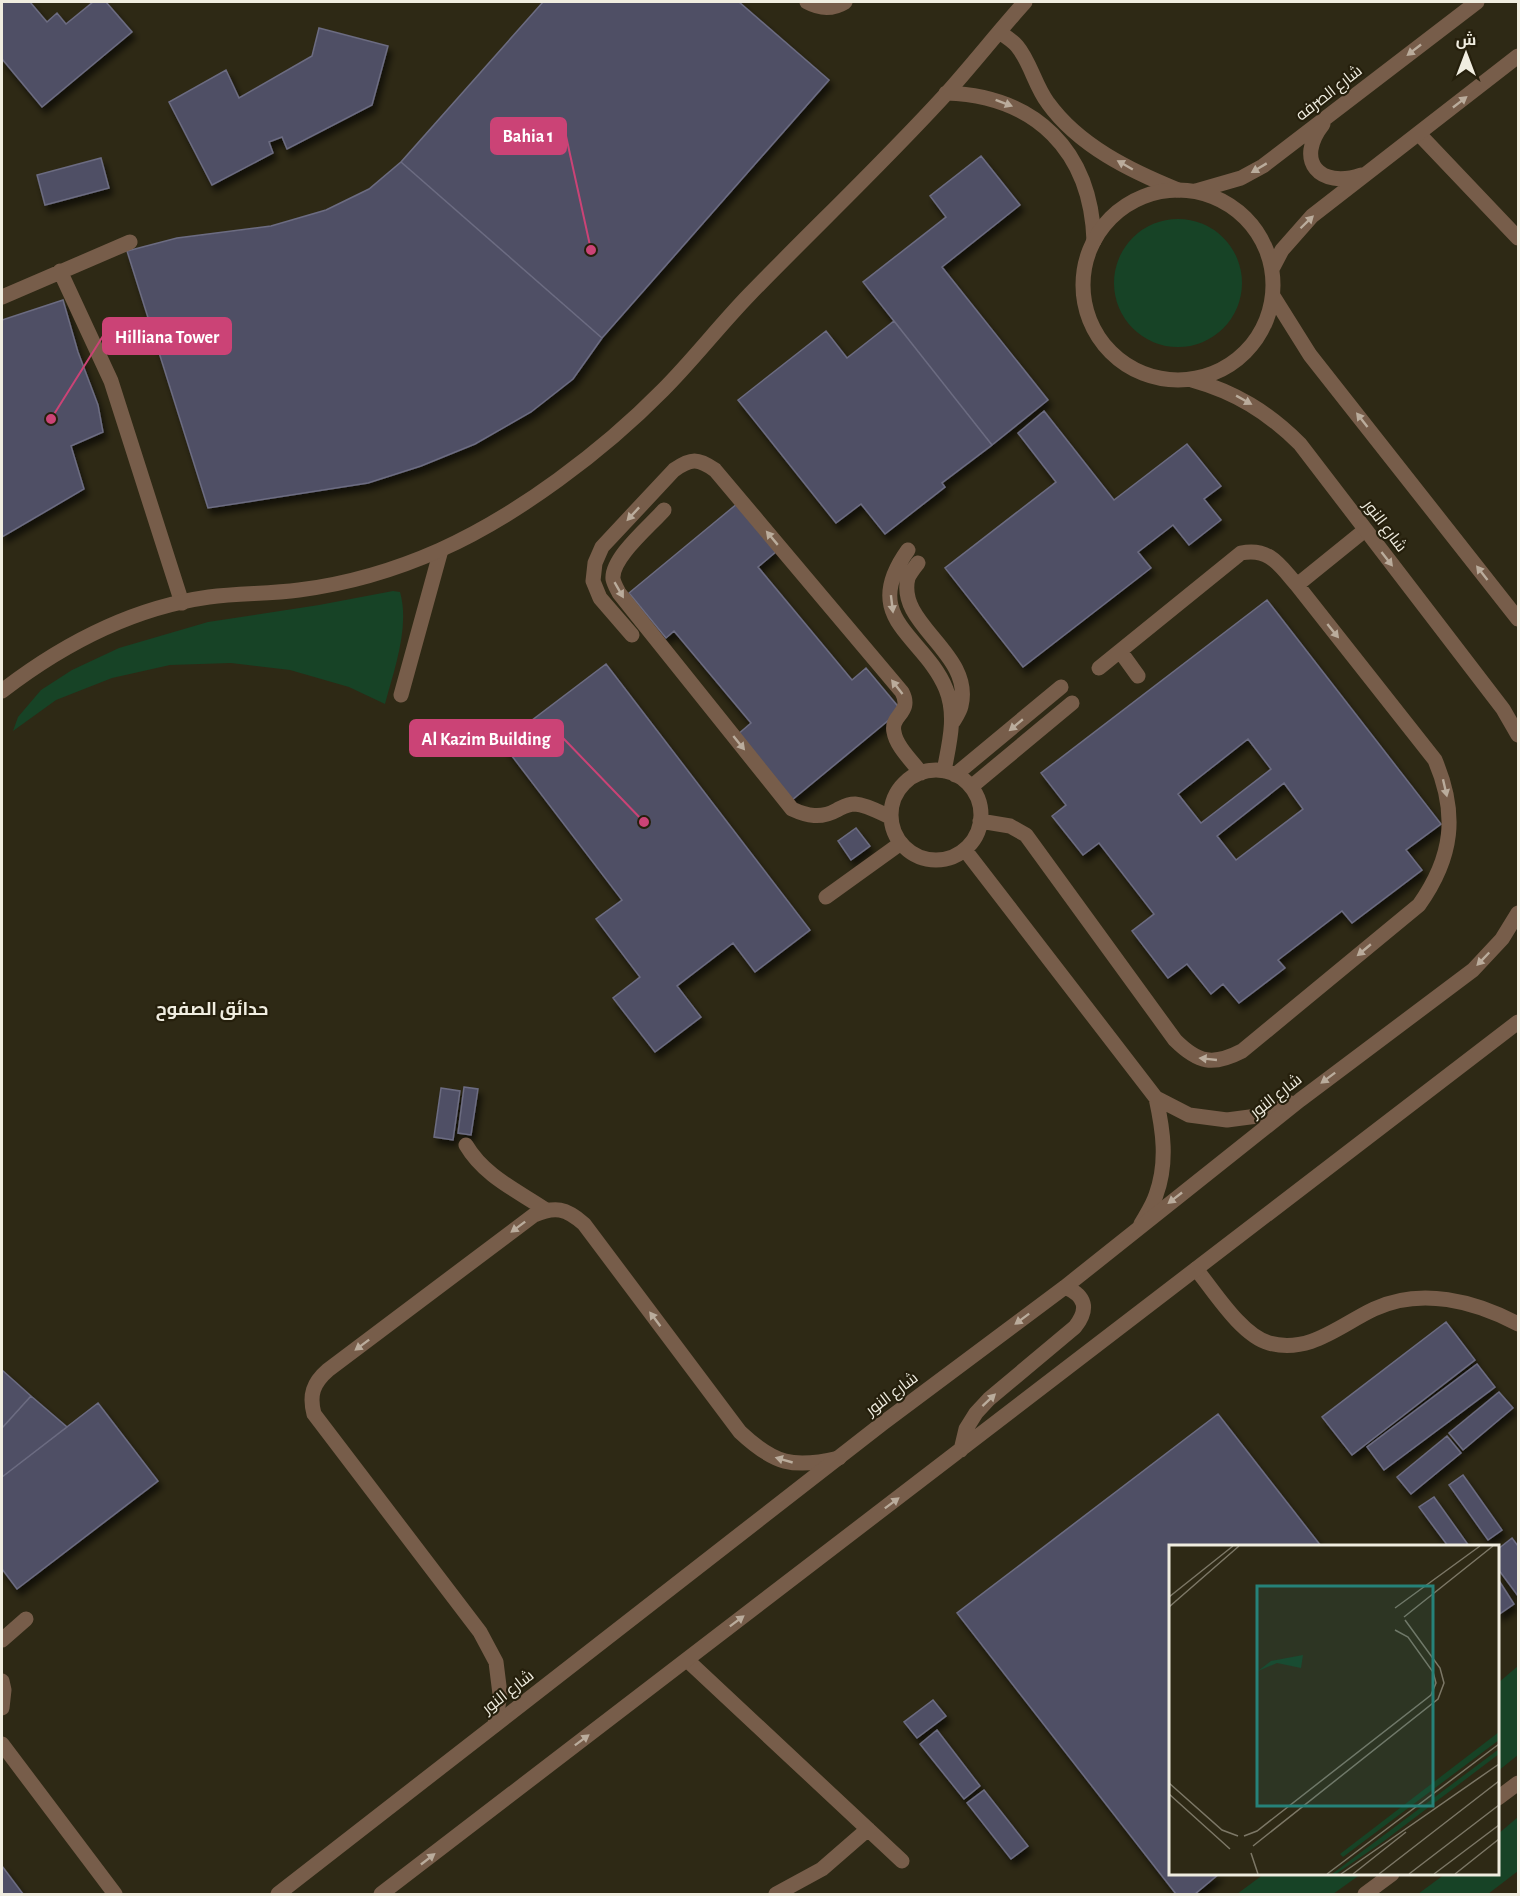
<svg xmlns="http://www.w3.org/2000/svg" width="1520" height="1896" viewBox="0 0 1520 1896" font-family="'Alegreya Sans',Cairo,sans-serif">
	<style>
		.green { fill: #174326 }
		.building { fill: #505065; stroke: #6c6c82; stroke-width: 1.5; fill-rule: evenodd; filter: url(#shadow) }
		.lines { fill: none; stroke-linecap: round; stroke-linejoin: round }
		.service { stroke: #775d4a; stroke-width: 15 }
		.minor { stroke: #775d4a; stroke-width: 15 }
		.tertiary { stroke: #775d4a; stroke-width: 15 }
		.oneway { fill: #baac9c }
		.labels { text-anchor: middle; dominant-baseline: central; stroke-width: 4.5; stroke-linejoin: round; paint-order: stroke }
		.street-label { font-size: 16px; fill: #f0ede0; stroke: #251f0c }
		.neighbourhood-label { font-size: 18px; font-weight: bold; fill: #f0ede0; stroke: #251f0c }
		.inset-road { fill: none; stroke: #7c7766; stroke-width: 1.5 }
		.view { fill: #268279; fill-opacity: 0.15; stroke: #268279; stroke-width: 3 }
		.inset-edge { fill: none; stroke: #f0ede0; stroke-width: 3 }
		.leader { fill: none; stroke: #cb4376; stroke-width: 2 }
		.callout-dot { fill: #cb4376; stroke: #251f0c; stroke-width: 2 }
		.callout { fill: #cb4376; stroke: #cb4376; stroke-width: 2 }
		.callout-label { font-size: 18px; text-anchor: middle; font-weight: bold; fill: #fff }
	</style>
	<defs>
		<filter id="shadow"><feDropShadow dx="3.5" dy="6" stdDeviation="3" flood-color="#0009"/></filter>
	</defs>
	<rect width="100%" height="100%" fill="#2e2915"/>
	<path class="green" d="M1114 283a64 64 0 1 1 128 0a64 64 0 1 1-128 0Z
		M393,591L400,592C410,627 394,670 385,704L349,687L290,670L231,663L170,665L112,678L56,700L13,731L18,717L41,690L72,670L119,648L208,622L319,605Z
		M1518,1666V1755L1498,1771V1683Z
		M1518,1817V1871L1488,1894H1418L1445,1874H1498V1834Z
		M1264,1874H1361L1333,1894H1237Z"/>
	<path class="building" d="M2,2H30L47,22L57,13L66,24L93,2H106L132,32L42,107L2,59Z
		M543,2H739L829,80L602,338L401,162Z
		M319,28L388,46L372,105L287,149L282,137L269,142L273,153L212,185L169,102L226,70L239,98L312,56Z
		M981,156L1020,205L942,267L1048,400L992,445L863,282L946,217L930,196Z
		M101,158L109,188L45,205L37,175Z
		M401,162L602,338L573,379L531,412L475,444L421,466L368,483L208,508L127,251L177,238L271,226L326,210L369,189Z
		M63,300L78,352L98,405L103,432L71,446L84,489L2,537V320Z
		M894,321L992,445L942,483L945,487L885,534L861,504L836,523L738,400L826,331L847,358Z
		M1044,411L1114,500L1187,444L1221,486L1204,499L1221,520L1189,545L1173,525L1138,552L1151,568L1023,667L945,568L1056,482L1018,433Z
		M738,503L777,551L758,567L852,680L866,668L901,710L792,800L737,735L751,723L674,631L666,638L629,593Z
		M1267,600L1441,824L1406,850L1422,870L1352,923L1342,911L1278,960L1285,968L1239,1003L1223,984L1211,994L1187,964L1168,978L1132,931L1154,914L1099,843L1083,855L1052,816L1066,805L1041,773ZM1248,739L1271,769L1201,823L1178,794ZM1284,783L1303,809L1236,860L1217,836Z
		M606,664L810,930L755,972L733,943L677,986L701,1017L655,1052L613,998L640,977L596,919L622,900L502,743Z
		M856,828L870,846L851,860L838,841Z
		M464,1087L478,1089L471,1135L458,1133Z
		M441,1088L460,1091L453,1140L434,1137Z
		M1446,1322L1475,1360L1352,1455L1322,1417Z
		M1477,1364L1495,1387L1384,1470L1367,1447Z
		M2,1370L31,1396L2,1428Z
		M1499,1392L1513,1408L1463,1450L1449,1433Z
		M31,1396L67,1427L2,1477V1428Z
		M98,1403L158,1481L17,1589L2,1569V1477Z
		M1218,1414L1321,1546H1170V1874H1219L1195,1894H1176L957,1613Z
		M1447,1436L1461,1453L1411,1494L1397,1477Z
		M1463,1475L1502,1530L1488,1540L1449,1485Z
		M1434,1497L1469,1546H1448L1419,1507Z
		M1512,1538L1518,1546V1596L1498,1569V1549Z
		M1498,1579L1514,1604L1498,1615Z
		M933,1700L946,1716L917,1738L904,1722Z
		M937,1730L980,1786L964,1799L920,1744Z
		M984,1790L1028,1846L1011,1859L967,1803Z
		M2,1866L23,1894H2Z"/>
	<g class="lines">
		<path class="service" d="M807,2C820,9 832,10 845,2
			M1419,134L1518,238
			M60,271L111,381L182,603
			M2,297L130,242
			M664,510C650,526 611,558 613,579C614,584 617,589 619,593L792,809C807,816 821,819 837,810C843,807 847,804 855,804C867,805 879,812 890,817
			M908,550C858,619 924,635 946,689C957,716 949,744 944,771
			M918,563C915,567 910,573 908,578C896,625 974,653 961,706C960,711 956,717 953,722
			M1297,585L1365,530
			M632,635L600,598L593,581L595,563L602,547L674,470C691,458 698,458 715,470L902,692C913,713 890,715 894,732C896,746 912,761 921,773
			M1120,651L1138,676
			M401,695L441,550
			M891 815a45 45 0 1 1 90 0a45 45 0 1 1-90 0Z
			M955,775L1061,687
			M971,787L1072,703
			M980,821L1010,826L1026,835L1175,1040C1198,1063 1213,1066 1242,1051L1419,905C1453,857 1458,814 1435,760L1297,585C1280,566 1270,547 1241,553L1099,668
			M965,850L1156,1098C1163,1130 1168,1162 1156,1195C1153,1205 1146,1215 1141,1224
			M826,897L901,843
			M1156,1098L1189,1115L1227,1120L1265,1115L1291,1103
			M466,1145C484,1176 518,1191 546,1210
			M1196,1269C1214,1291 1241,1335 1269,1343C1310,1354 1340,1325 1374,1309C1421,1287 1475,1301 1518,1324
			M2,1640L26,1619
			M687,1660L902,1861
			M495,1725L500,1694L496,1662L480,1632L314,1414C309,1395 313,1383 328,1370L534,1215C555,1206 566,1208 584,1224L740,1432C774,1464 793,1469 839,1458
			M776,1894L822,1869L868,1829"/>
		<path class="minor" d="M999,32C1005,36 1012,40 1017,46C1030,61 1035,86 1048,103C1079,146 1131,171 1178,190
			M946,93C1036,96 1091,151 1094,241
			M2,691C63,644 131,608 209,597C239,593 269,594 299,590C347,584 395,570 440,550C518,515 603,451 663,390C693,360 719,326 749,295C814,228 883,163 946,94C973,64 998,32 1025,2
			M2,1681L4,1690L2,1708
			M2,1744L115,1894"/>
		<path class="tertiary" d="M1323,124C1294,161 1320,189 1361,175
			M1083 285a95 95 0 1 1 190 0a95 95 0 1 1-190 0Z
			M1196,191L1241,178L1263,166L1477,2
			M1272,269L1282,250L1312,216L1518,56
			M1273,296L1310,355L1518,619
			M1192,380C1235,392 1268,412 1300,444L1503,709L1518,735
			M961,1450L966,1429L976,1413L989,1399L1075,1327C1089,1309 1086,1296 1065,1287
			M1498,1798L1518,1783
			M278,1894L883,1423L1065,1287L1300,1100L1473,970L1502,939L1518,913
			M381,1894L1518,1022
			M1365,1894L1392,1874"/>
	</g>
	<defs><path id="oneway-solid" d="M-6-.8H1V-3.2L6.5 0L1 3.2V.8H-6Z" transform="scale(1.5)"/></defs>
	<g class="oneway">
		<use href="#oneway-solid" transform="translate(1414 50) rotate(142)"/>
		<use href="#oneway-solid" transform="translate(1460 102) rotate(-38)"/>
		<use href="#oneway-solid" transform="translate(1004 103) rotate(21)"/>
		<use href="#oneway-solid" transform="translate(1125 165) rotate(-150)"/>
		<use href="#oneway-solid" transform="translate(1259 168) rotate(149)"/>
		<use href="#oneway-solid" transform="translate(1307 222) rotate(-44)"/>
		<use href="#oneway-solid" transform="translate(1244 400) rotate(29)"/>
		<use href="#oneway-solid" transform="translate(1362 420) rotate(-128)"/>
		<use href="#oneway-solid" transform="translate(633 514) rotate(133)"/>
		<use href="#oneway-solid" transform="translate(772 538) rotate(-130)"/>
		<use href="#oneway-solid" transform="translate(1387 559) rotate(52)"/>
		<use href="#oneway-solid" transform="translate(1482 573) rotate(-128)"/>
		<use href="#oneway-solid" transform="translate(619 590) rotate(60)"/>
		<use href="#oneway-solid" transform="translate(892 604) rotate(83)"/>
		<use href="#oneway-solid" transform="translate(1333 631) rotate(51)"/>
		<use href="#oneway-solid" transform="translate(897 687) rotate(-128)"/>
		<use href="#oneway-solid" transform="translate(1016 725) rotate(140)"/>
		<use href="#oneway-solid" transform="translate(739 743) rotate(51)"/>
		<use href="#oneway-solid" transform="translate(1445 788) rotate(77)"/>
		<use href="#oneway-solid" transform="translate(1364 950) rotate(140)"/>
		<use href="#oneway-solid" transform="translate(1483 959) rotate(134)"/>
		<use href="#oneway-solid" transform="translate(1208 1059) rotate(-174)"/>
		<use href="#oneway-solid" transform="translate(1328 1078) rotate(143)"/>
		<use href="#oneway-solid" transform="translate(1175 1198) rotate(142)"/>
		<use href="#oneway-solid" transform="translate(518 1227) rotate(143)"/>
		<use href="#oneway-solid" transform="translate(655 1319) rotate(-127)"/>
		<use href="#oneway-solid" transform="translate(1022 1319) rotate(143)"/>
		<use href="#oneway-solid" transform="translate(362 1345) rotate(143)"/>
		<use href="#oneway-solid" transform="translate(989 1400) rotate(-43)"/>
		<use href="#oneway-solid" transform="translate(784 1460) rotate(-164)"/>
		<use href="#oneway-solid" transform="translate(892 1503) rotate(-37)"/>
		<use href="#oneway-solid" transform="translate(737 1621) rotate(-37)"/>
		<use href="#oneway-solid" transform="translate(582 1740) rotate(-37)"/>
		<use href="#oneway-solid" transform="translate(428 1859) rotate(-38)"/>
	</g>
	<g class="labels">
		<g class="street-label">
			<text transform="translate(1329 93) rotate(-38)">شارع الصرفه</text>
			<text transform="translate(1385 526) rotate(53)">شارع النور</text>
			<text transform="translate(1276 1096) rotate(-38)">شارع النور</text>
			<text transform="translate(892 1394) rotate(-37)">شارع النور</text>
			<text transform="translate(508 1692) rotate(-38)">شارع النور</text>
		</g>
		<g class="neighbourhood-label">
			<text x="212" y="1010">حدائق الصفوح</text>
		</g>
	</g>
	<g transform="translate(1169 1545)">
		<rect width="330" height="330" fill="#2e2915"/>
		<path d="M134,110L132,123L108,118L89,126L102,116ZM330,187V195L174,312L171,309ZM330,204V209L215,296L167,329H163Z" fill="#174326"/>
		<path class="inset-road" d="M0,52L64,1M0,62L70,1M226,63L311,1M235,72L324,1M0,238L53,285L69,291M0,249L61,304M75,291L88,286L262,150L267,138L264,127L239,92L226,85M84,301L269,154L275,138L271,123L236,75M82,308L89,329M158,329L330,199M172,329L330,219M184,329L237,287M210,329L330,236M240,329L330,260M265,329L330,280M286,329L330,294"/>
		<path class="view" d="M88,41H264V261H88Z"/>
		<rect width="330" height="330" class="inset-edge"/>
	</g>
	<path class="leader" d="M591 250L566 136M51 419L103 336M644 822L563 738"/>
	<g class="callout-dot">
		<circle cx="591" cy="250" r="6"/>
		<circle cx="51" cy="419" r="6"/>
		<circle cx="644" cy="822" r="6"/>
	</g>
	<g class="callout">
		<rect x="491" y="118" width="75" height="36" rx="6"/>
		<rect x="103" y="318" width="128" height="36" rx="6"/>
		<rect x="410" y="720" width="153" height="36" rx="6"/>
	</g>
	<g class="callout-label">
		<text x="528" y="142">Bahia 1</text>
		<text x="167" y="343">Hilliana Tower</text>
		<text x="486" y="745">Al Kazim Building</text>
	</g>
	<rect width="1520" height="1896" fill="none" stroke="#f0ede0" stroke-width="6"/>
	<g transform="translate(1466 54)" stroke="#251f0c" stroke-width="4.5" paint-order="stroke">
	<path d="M0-4.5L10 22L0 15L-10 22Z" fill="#f0ede0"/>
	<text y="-9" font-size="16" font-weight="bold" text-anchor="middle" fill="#f0ede0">ش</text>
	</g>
</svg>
